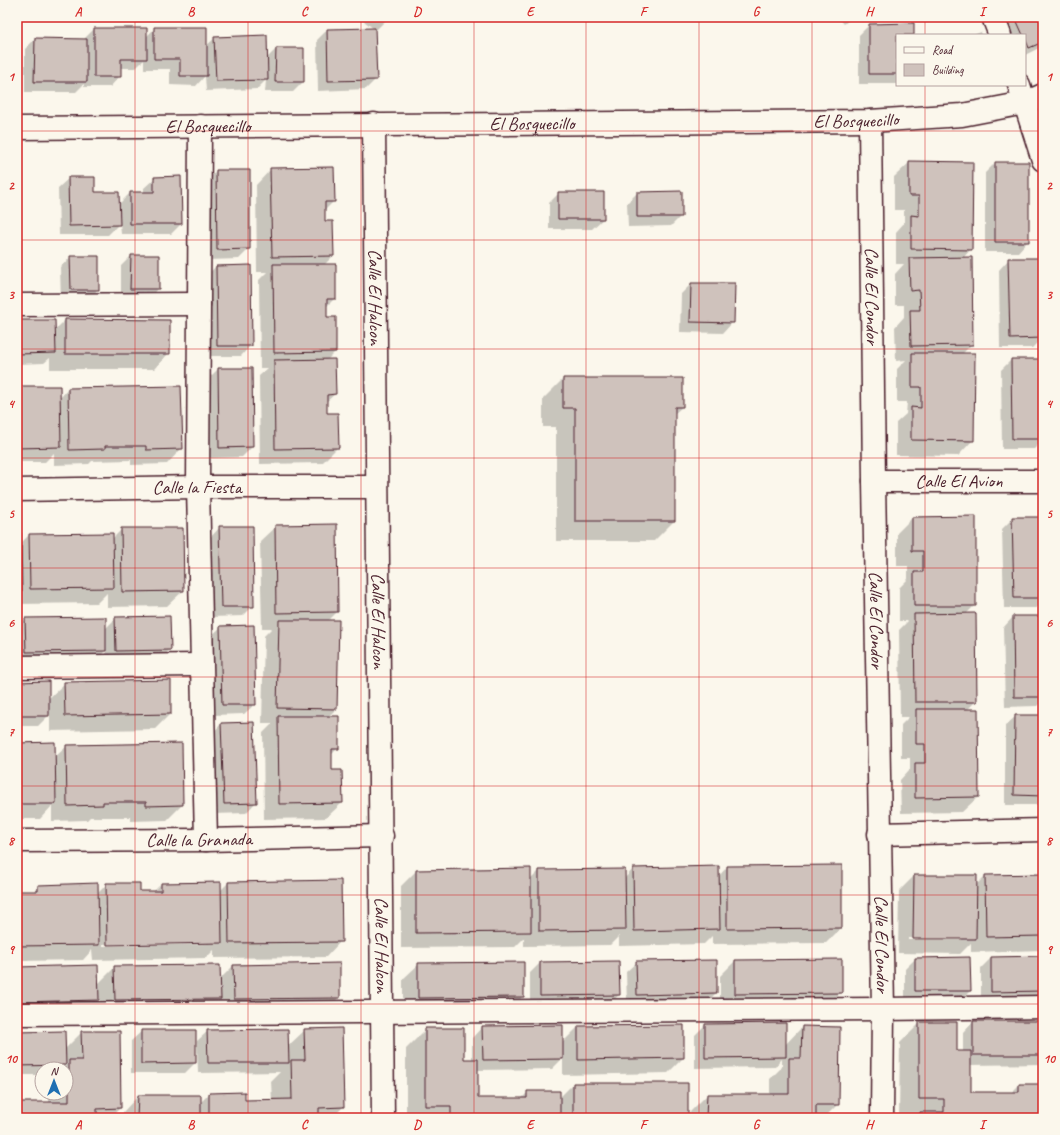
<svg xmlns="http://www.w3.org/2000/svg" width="1060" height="1135" viewBox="0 0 1060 1135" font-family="Caveat,sans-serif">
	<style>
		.shadow { fill: #0003; fill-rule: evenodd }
		.building { fill: #cfc2bc; stroke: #4a1f2b }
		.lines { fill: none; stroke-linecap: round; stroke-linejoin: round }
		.minor-casing { stroke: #4a1f2b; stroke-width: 25 }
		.minor { stroke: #fbf7ec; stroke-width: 22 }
		.grid { fill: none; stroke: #d62828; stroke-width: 1; stroke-opacity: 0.55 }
		.labels { text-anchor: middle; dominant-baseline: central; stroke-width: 3; stroke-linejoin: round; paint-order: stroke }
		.street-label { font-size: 19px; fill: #4a1f2b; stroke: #fbf7ec }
		.neatline { fill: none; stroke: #d62828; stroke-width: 1.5 }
		.grid-label { font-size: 13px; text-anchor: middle; font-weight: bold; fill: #d62828 }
	</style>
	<rect width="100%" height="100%" fill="#fbf7ec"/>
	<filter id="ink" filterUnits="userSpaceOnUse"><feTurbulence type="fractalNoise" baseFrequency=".025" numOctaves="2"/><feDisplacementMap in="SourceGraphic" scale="8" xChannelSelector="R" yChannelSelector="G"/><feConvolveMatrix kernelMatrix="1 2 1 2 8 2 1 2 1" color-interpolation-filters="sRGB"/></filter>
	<g filter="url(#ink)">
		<path class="shadow" d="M359,17H389L376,30L374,29L376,79L366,89L318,91L317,40L327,30L374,29Z
			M838,17H853L844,24Z
			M1001,17H1043V46L1025,55V35H1009Z
			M869,25L913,35H897V84H859V35Z
			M155,28L206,46L215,38L266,59L276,49L303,82L293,92H265L266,80L257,89L206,91L205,76L196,86L170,85V69H144V60L136,68H120V76L110,87H84V84L76,92H25V49L35,39L83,40L94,29L146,37Z
			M981,32L982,35H973Z
			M910,162L971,249L963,258L972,344L962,354L973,440L958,456L896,455V423L906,414L907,402H897V369L906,360L896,361L895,327L904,317V305H895V274L904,264H896V232L904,223V210H894V177Z
			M995,163L1028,241L1018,252H985V173Z
			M271,169L334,201L324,211L325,222L333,256L324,265L335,298L326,307V318L335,352L327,360L335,394L326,402V414L338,447L322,463L260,464L259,376L268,368H260L259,280L267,272H257L256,185Z
			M216,171L249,249L239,259L207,260L206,181Z
			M69,178L94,194L118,205L130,193H144V188L155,178L181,224L171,234H121L120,223L108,235H59L58,188Z
			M559,193L603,219L592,229H549V203Z
			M637,193L681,216L671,226L628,227L627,203Z
			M131,256L158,288L148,299H121V266Z
			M71,257L98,289L88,300H61L60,267Z
			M1009,259L1042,338L1032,348H1000L999,270Z
			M216,266L251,345L241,356H207L206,277Z
			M691,284L733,322L723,333L680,332L681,294Z
			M65,320L169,321V353L154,369H50V358L44,363L17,364V321L54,331Z
			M1011,360H1043V440L1034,449H1002L1001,370Z
			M218,369L252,447L242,457L210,458L208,379Z
			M563,379L682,407L674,414V521L654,541H556V427H543V399Z
			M17,387L60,398L68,389L182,448L167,464L131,465V460L92,461L89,464L54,465V453L45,462H17Z
			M912,518L975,605L966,614L976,701L967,710L978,797L962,812L901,813L900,780L910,769V758H901V725L909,717H900L899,630L908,621H899V588L908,579V566H897V533Z
			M1013,518H1043V600L1036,608H1004L1002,529Z
			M276,526L337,612L328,621L336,709L328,717L338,748L331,755V771L342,803L326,818L264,819L263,733L273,723H262L264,636L272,628H262L260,541Z
			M220,527L253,606L243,616L211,617L210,538Z
			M122,529L183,591L167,606L107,607V593L97,603L17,604V534L20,544L29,535L112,539Z
			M1013,617H1043V700L1037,706L1005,707L1003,628Z
			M116,618L170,650L159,660L106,661V650L95,661L17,662V628L26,619L105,629Z
			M221,627L255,704L244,714L212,715L210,637Z
			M17,683L48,699L65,683L170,714L155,729L50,731V714L38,726H17Z
			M1016,716H1043V799L1037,805H1005V726Z
			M221,724L256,802L246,813L214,814L211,735Z
			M17,744L54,758L67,746L181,744L182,805L167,820L131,821V817H90L87,820L52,821V806L40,819H17Z
			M718,867V877L727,867L841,928L826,943L712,944V936L704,944L619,946V936L610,945L524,946V938L515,947L401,948V886L416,871L530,869V880L539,871L625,878L633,869Z
			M1043,875V950L971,952V943L960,954L898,953L899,891L914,876H976V885L985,876ZM908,938H962V940H908Z
			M228,883L341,941L326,957L214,958V950L206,958L93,960L92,950L83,960L17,961V893L33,892L39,886L97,894L107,884L139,892H153L161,884L220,891ZM207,942V944L102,946V944Z
			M1043,957V1001L981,1002V968L991,958Z
			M915,959L970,991L960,1001H905V969Z
			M735,961L841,992L826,1008L720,1009V976Z
			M637,962L716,993L706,1003L627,1004L626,972Z
			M540,963L619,995L608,1005L530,1006V973Z
			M419,964L523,996L508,1012L403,1013V979Z
			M233,966L339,997L324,1013L219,1014L218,1000L204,1014L100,1015V998L83,1015L17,1016V968L98,984L115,967L219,980Z
			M973,1022H1043V1064L970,1065V1093H1011L1019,1085H1043V1118H899L900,1043L920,1023L956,1052H963V1033Z
			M705,1025L785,1045L802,1027L839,1028L838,1104L824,1118H406V1049L426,1029L463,1060H472V1038L482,1027L562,1043L578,1027L683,1058L668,1073L563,1075V1058L552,1069L477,1070V1099H521L528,1092L559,1098L573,1084L687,1115L707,1095H770V1079L782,1067V1059L775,1067L695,1068V1035Z
			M341,1029L343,1107L332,1118H123V1112L138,1096L200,1103L209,1094L244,1101H272L271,1081L280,1072L198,1073L197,1041L208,1031L287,1047L305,1030Z
			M142,1031L195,1063L185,1073H131V1041Z
			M82,1032L120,1108L110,1118H17V1095V1103H49V1093H66V1069H42V1075H17V1033L65,1049Z"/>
		<path class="building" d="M1015,17H1043V42L1029,48L1025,38V35H1023Z
			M914,23V35H897V74H869V24Z
			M154,27H207V76H180V59H154Z
			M94,28H147V59H121V77H94Z
			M375,28L377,80L328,81L327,29Z
			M267,35L268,80L216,81L214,37Z
			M35,38L87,39V82H34Z
			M276,48H304V82H275Z
			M909,161L973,162L972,250L911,249V215L919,216V196H909Z
			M995,162H1029V242H995Z
			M334,167L335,202H325V221H333L334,256L272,257L270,168Z
			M216,170H250V249L217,250Z
			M181,176L182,224H130V192H154V177Z
			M68,177H95V192H119L120,225L69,226Z
			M682,191V217H637V192Z
			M558,192H604V219H558Z
			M131,255H159V289H130Z
			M70,256H99V290H71Z
			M972,257L973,345L911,346L910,310H920L919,290L910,291L909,258Z
			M1008,258H1042L1043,338L1010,339Z
			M273,264H336V299H327V317H336V352L274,353Z
			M251,265L252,346H217L216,266Z
			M691,283H735L734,323L690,322Z
			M65,319L170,320V354H65Z
			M17,320H55L56,353L17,354Z
			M912,353H975L974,441L911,440V407L921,408V387H912Z
			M335,359L336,394L327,395V413H338L339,448L275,449L274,360Z
			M1011,359H1043V439H1012Z
			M218,368H252L253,447L219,448Z
			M563,378H683V407H675V521H575V408H563Z
			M17,386H60L61,447L17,448Z
			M181,386L183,449L146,450V446H105V449L69,450L68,388Z
			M976,516V606H914V572H923V551H912V517Z
			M1012,517H1043V598H1014Z
			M337,524L338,612L276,613L275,525Z
			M219,526H253L254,607H221Z
			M121,528H183L184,591L122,592Z
			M17,533H21L22,591H17Z
			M113,533L114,588L30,589L29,534Z
			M976,613L977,702H915L914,614Z
			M170,616L171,650L116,651L115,617Z
			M1013,616H1043V697H1014Z
			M106,617V651L26,652L25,618Z
			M279,620H339L337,709L277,708Z
			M254,625L256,705H222L220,626Z
			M171,680V714L65,716L64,682Z
			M49,681V716H17V682Z
			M916,709H978L979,797L915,798V763H925V744H916Z
			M1015,715H1043V796L1014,795Z
			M278,716H339V749H332V770H342L343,803L279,804Z
			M254,722L257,803L224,804L221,723Z
			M55,742L56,804H17V743Z
			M182,743L183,805L146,806V802H103V805L67,806L66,745Z
			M842,865V928L727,929V866Z
			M719,866L720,929L634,931L633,868Z
			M531,868V932L416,933V870Z
			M625,869L626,930L539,931V870Z
			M1043,874V936L986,937L985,875Z
			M914,875H977L976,939H913Z
			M341,880L342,942L229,943L228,882Z
			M221,882L222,943L107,945L106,883H140V891H161V883Z
			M98,883L99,945L17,946V886V891H38V885Z
			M1043,956V991L991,992V957Z
			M970,957L971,991H915V958Z
			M842,959V993L735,994V960Z
			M717,960V993L637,995L636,961Z
			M619,961L620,995L540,996V962Z
			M524,962V997L418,998V963Z
			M340,963V998L234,999L233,965Z
			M98,965L99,1000L17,1002V967Z
			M220,965L221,999L115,1000L114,966Z
			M973,1021H1043V1055H973Z
			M919,1022H957V1051H971V1092H1019V1084H1043V1118H920V1112H944V1099H919Z
			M786,1023V1057L705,1058V1024Z
			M563,1025V1059L483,1060L482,1026Z
			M684,1025V1058L578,1060V1026Z
			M802,1026L840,1027L839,1105H816V1117L841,1118H706L707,1094H789V1058H801Z
			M342,1028L344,1107L319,1108V1118H209V1093L245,1092V1100L292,1099L291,1060H305L304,1029Z
			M425,1028H464V1059H478V1098H527V1091H560V1118H451V1106H425Z
			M288,1029L289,1063H208L207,1030Z
			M141,1030H196V1063L141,1064Z
			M65,1031L66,1065L17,1066V1032Z
			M81,1031H120L121,1108L97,1109V1118H17V1094H18V1102H69V1060H82Z
			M573,1083H688V1118H573Z
			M138,1095H201V1118H137Z"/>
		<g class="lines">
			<g class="minor-casing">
				<g id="minor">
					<path d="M993,17L1000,35"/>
					<path d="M1019,85L1043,160"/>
					<path id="s1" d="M870,121L874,481L883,1009L882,1118"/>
					<path id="s2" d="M374,124C376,456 381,787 383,1118"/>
					<path d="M200,126L198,487L206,840"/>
					<path id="s3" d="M17,128L870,121L962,115L1025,103L1043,95"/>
					<path d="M17,305L199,304"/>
					<path id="s4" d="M874,481H1043"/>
					<path id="s5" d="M17,490L198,487H376"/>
					<path d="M17,667L201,665"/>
					<path d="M879,834L1043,830"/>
					<path id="s6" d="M17,841L206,840L382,836"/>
					<path d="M17,1014L883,1009L1043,1007"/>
				</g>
			</g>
			<use href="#minor" class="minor"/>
		</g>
	</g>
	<path class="grid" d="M135,17V1118M248,17V1118M361,17V1118M474,17V1118M586,17V1118M699,17V1118M812,17V1118M925,17V35M925,85V1118M17,131H1043M17,240H1043M17,349H1043M17,458H1043M17,568H1043M17,677H1043M17,786H1043M17,895H1043M17,1004H1043"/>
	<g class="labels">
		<g class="street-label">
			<text stroke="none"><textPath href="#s3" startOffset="839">El Bosquecillo</textPath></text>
			<text stroke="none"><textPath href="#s3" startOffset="515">El Bosquecillo</textPath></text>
			<text stroke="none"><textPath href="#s3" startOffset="191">El Bosquecillo</textPath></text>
			<text stroke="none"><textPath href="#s1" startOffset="175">Calle El Condor</textPath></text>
			<text stroke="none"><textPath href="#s2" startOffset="173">Calle El Halcon</textPath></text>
			<text stroke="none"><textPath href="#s4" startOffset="85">Calle El Avion</textPath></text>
			<text stroke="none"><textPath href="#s5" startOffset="180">Calle la Fiesta</textPath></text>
			<text stroke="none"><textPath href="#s1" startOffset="499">Calle El Condor</textPath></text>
			<text stroke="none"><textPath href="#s2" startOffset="497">Calle El Halcon</textPath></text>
			<text stroke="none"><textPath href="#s6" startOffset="182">Calle la Granada</textPath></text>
			<text stroke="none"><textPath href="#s1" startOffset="823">Calle El Condor</textPath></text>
			<text stroke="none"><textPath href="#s2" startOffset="821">Calle El Halcon</textPath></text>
		</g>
	</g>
	<rect width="1060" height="1135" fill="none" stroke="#fbf7ec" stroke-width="44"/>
	<rect x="896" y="34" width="130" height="52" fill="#fbf7ec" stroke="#b4a19f"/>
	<rect x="904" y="47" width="20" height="6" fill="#fbf7ec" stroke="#b4a19f"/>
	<text x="932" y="54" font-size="12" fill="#4a1f2b">Road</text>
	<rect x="904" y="64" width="20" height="12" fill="#cfc2bc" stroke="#b4a19f"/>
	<text x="932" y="74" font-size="12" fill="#4a1f2b">Building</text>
	<g transform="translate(54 1081)"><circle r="19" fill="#fbf7ec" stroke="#b4a19f"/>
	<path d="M0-3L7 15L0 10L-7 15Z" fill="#1f6fb2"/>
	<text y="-6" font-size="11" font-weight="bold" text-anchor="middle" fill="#4a1f2b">N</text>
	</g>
	<rect x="22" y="22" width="1016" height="1091" class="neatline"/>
	<g class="grid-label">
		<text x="78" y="16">A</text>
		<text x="191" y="16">B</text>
		<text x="304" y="16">C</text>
		<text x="417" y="16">D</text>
		<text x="530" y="16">E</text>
		<text x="643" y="16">F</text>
		<text x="756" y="16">G</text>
		<text x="869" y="16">H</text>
		<text x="982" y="16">I</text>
		<text x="11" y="81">1</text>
		<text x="1049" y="81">1</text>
		<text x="11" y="190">2</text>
		<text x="1049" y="190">2</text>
		<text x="11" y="299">3</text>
		<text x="1049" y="299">3</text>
		<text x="11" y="408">4</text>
		<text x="1049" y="408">4</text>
		<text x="11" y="518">5</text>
		<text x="1049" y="518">5</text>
		<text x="11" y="627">6</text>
		<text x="1049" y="627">6</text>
		<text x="11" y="736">7</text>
		<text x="1049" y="736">7</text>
		<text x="11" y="845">8</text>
		<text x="1049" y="845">8</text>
		<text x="11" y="954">9</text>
		<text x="1049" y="954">9</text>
		<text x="11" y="1063">10</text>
		<text x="1049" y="1063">10</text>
		<text x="78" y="1129">A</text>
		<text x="191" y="1129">B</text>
		<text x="304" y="1129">C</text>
		<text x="417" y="1129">D</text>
		<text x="530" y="1129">E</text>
		<text x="643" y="1129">F</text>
		<text x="756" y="1129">G</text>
		<text x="869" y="1129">H</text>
		<text x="982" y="1129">I</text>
	</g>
</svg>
